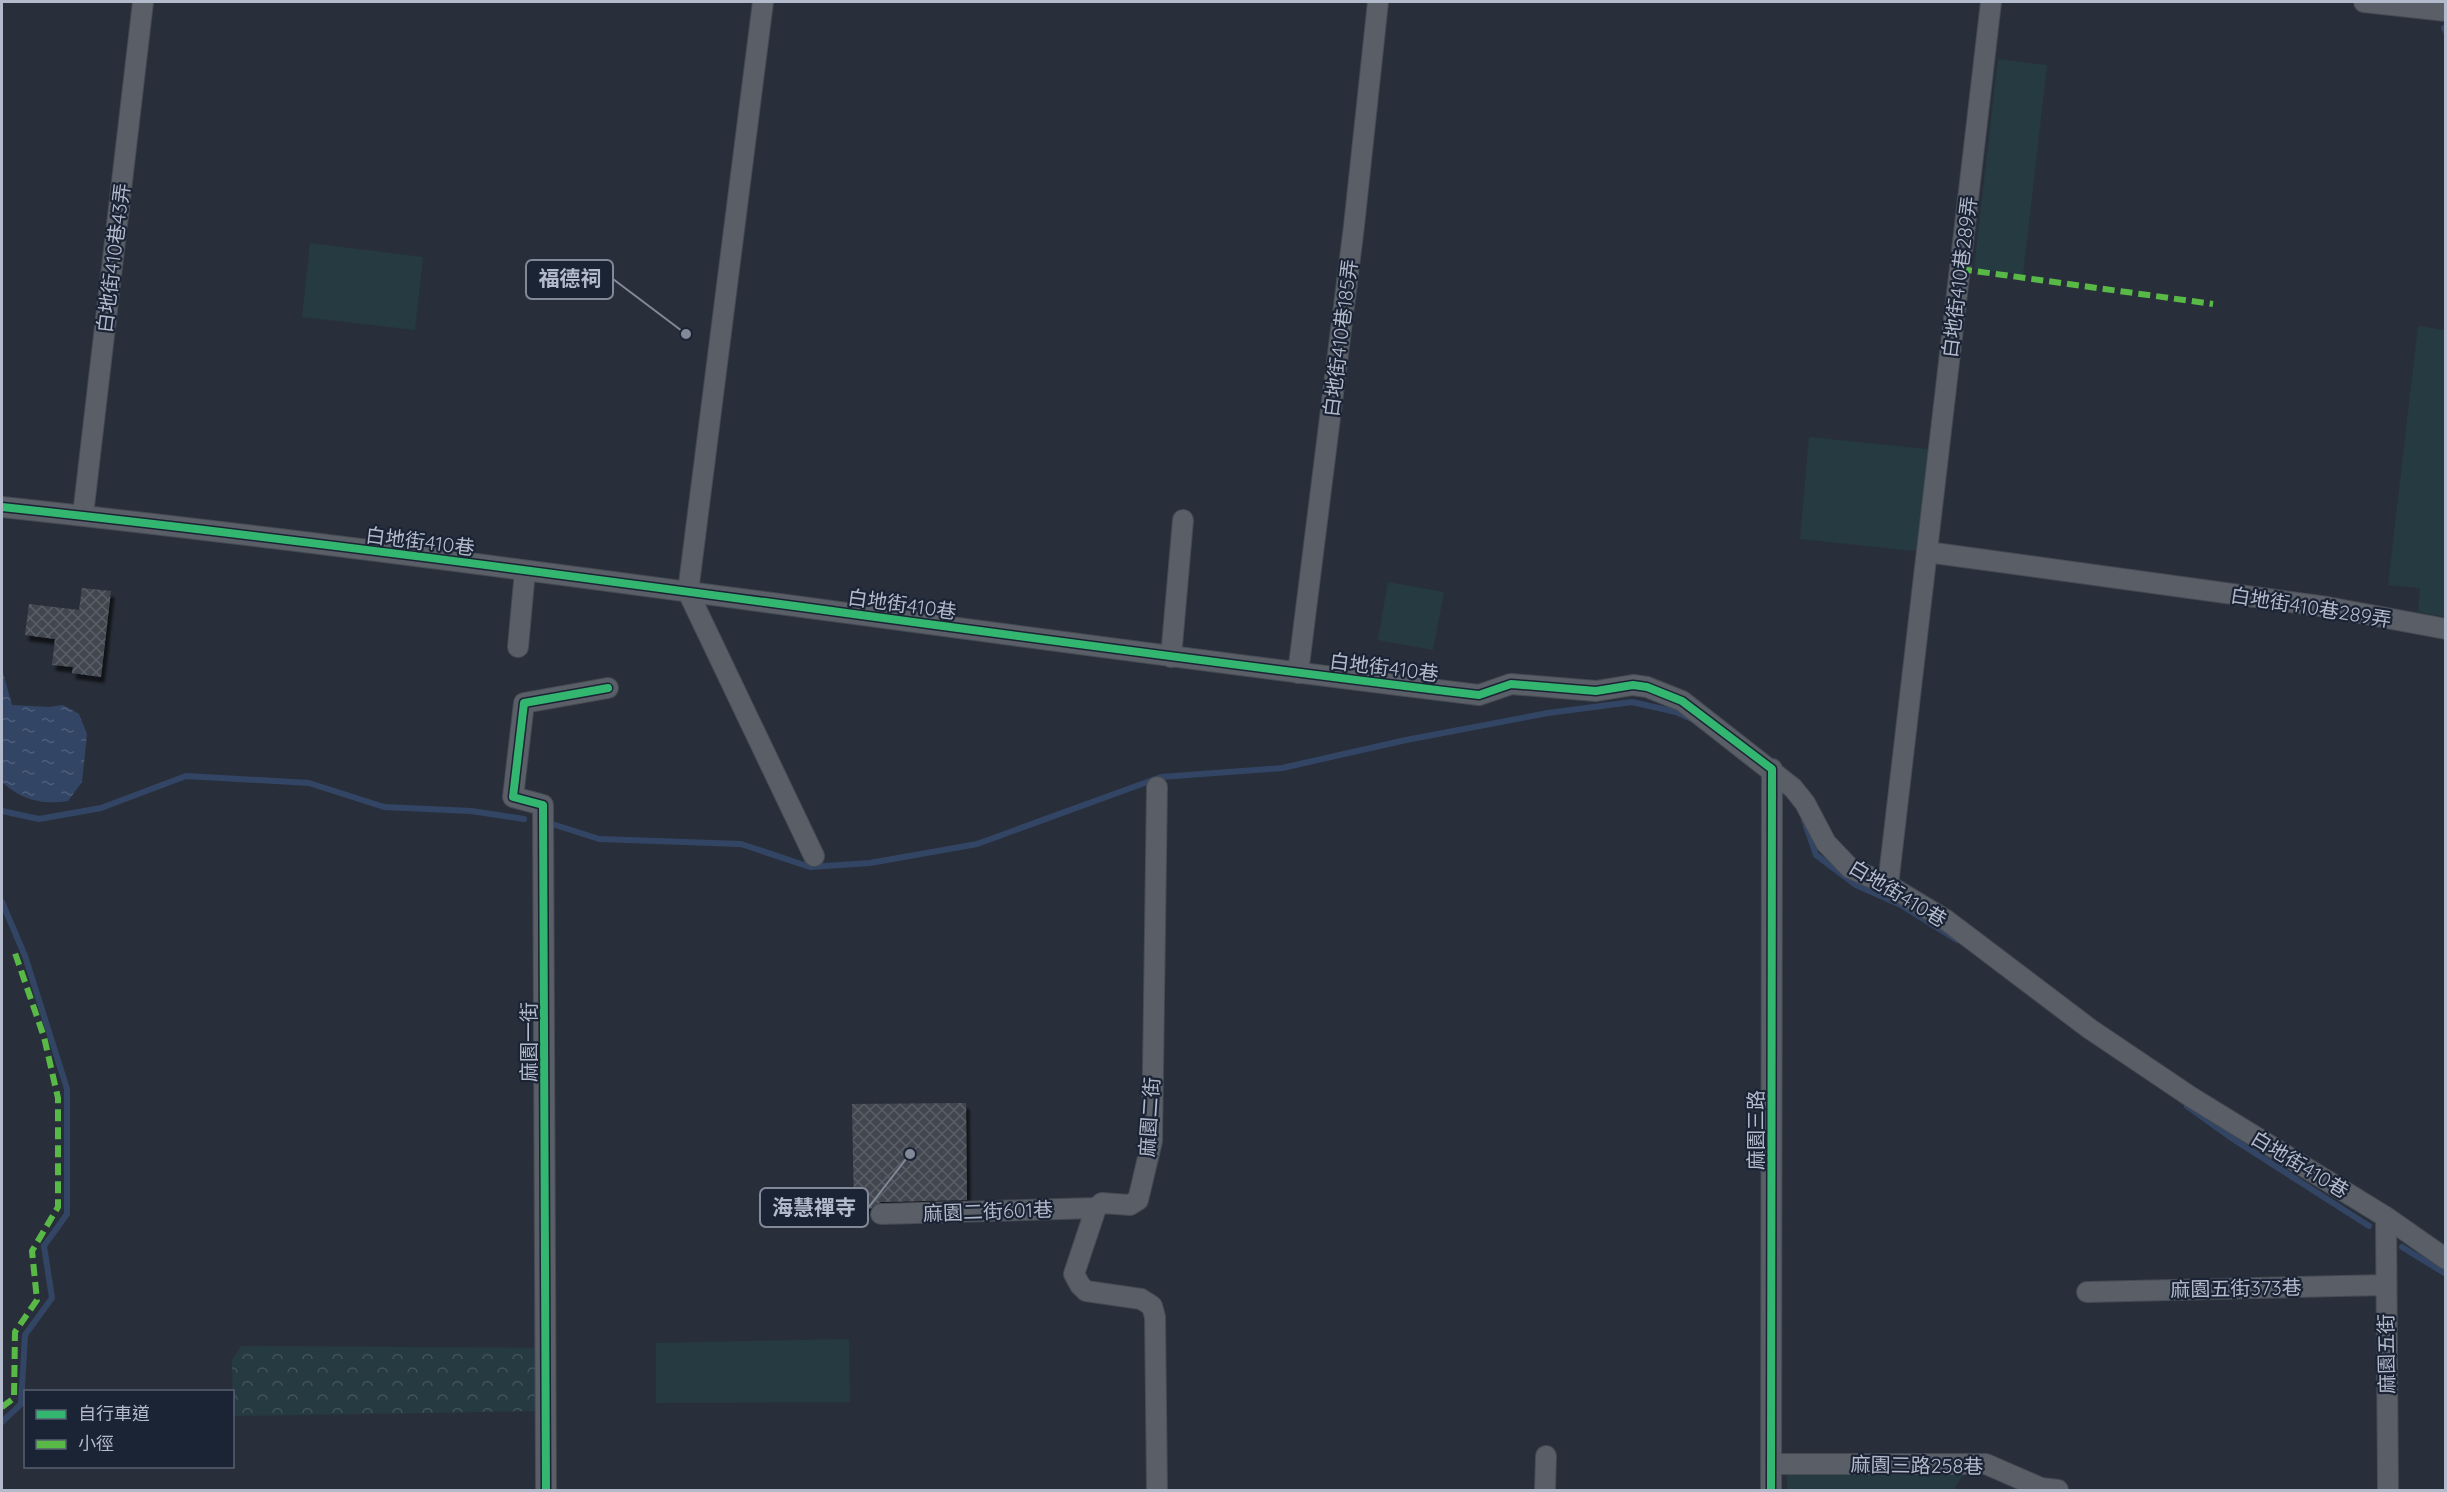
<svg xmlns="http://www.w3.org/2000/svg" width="2447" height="1492" viewBox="0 0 2447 1492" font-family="Quicksand,'Noto Sans TC',sans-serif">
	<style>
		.green { fill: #253a41 }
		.forest { fill: url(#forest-crowns) }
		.water { fill: url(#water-ripples) }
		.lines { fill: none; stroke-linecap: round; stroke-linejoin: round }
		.stream { stroke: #334565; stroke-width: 6 }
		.building { fill: url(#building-cross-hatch); filter: url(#shadow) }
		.minor-casing { stroke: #454a53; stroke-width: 22 }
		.minor { stroke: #595e67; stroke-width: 20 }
		.quiet { stroke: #58b947; stroke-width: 6; stroke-dasharray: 12 6; stroke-linecap: butt }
		.cycleway-casing { stroke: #1b2435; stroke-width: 11 }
		.cycleway { stroke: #33b770; stroke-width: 8 }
		.labels { text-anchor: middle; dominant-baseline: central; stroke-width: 4.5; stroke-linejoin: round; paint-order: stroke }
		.street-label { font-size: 20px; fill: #b2bacb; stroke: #1b2435 }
		.leader { fill: none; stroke: #828998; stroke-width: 2 }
		.callout-dot { fill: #828998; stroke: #1b2435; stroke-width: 2 }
		.callout { fill: #1b2435; stroke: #828998; stroke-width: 2 }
		.callout-label { font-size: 21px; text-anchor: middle; font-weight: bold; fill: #b2bacb }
	</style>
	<defs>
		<pattern id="forest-crowns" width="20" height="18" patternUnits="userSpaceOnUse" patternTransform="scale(1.5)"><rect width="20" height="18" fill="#253a41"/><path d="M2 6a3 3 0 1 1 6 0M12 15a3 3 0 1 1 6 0" fill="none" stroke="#42545b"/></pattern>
		<pattern id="water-ripples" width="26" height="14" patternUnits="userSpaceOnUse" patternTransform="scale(1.5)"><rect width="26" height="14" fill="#334565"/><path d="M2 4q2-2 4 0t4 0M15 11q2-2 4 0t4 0" fill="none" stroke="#4e5e7a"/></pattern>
		<pattern id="building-cross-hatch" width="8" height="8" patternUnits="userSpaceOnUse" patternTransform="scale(1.5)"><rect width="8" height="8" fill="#424750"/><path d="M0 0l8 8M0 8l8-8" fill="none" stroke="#5b5f68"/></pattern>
		<filter id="shadow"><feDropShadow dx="3.5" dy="6" stdDeviation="1.5" flood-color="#0009"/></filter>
	</defs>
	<rect width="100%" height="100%" fill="#292f3a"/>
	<path class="green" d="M1998,59L2047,65L2023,275L1974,269Z
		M310,243L423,257L415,330L302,317Z
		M2418,326L2445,330V617L2418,612L2420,588L2388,585Z
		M1809,437L1936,450L1924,552L1800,539Z
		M1388,582L1444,592L1433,650L1378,640Z
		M849,1339L850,1402L656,1403V1343Z
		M1970,1465L1953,1490H1787V1467Z"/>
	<path class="forest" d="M241,1346L539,1348V1411L233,1416L232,1360Z"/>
	<path class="water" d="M2,669L12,705L49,707L63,705L79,714L87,734L82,782L68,801C41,805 22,800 2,782Z"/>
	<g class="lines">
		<path class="stream" d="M2444,28L2446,32
			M2,811L39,819L101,808L186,776L309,783L384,807L471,811L524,819
			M1804,820L1816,855L1856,885L1901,905L1957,940
			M546,822L599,839L741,844L810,867L870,863L977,844L1161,777L1282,768L1406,740L1548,713L1632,702L1676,712L1694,720
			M2,902L25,956L67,1089V1214L44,1246L52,1298L25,1335L21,1404L2,1422
			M2187,1106L2233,1139L2369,1226
			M2402,1247L2446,1274"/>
	</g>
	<path class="building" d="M82,588L111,591L101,677L72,673L73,667L52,665L55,639L25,635L29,604L79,610Z
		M966,1103L967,1200L881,1202L870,1209H854L852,1104Z"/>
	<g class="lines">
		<g class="minor-casing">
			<path id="minor" d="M763,2L688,592L814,856
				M2364,2L2446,11
				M2,507C495,560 986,636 1479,695L1511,684L1596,691L1633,685L1647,687L1682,701L1793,788L1805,803L1826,843L1850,868L1888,885L1946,920L2090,1029L2191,1097L2386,1217L2446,1259
				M83,515L143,2
				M1927,552L2327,607L2446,629
				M518,647L525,571
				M1171,657L1183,520
				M1298,673L1354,226L1378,2
				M1157,787L1152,1141L1138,1200L1130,1205L1102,1203L1096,1208L1074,1274L1080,1285L1086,1291L1141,1299L1152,1306L1155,1317L1157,1490
				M1888,885L1991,2
				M881,1214L1096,1208
				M2386,1217L2388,1490
				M2087,1292L2385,1285
				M1771,1464H1986L2041,1488L2058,1490
				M546,1490L543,805L513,797L524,703L608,688
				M1545,1490L1546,1456
				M1771,1490L1772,769"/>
		</g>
		<use href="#minor" class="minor"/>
		<path class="quiet" d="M1960,269L2213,304
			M2,1407L14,1398L15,1332L37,1300L32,1251L58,1207V1098L44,1037L15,953"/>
		<g class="cycleway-casing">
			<path id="cycleway" d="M2,507C495,560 986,636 1479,695L1511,684L1596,691L1633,685L1647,687L1682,701L1772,769L1771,1490
				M546,1490L543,805L513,797L524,703L608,688"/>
		</g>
		<use href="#cycleway" class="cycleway"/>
	</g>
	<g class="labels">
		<g class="street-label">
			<text transform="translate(113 258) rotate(-83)">白地街410巷43弄</text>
			<text transform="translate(1959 277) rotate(-83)">白地街410巷289弄</text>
			<text transform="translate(1340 338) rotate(-83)">白地街410巷185弄</text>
			<text transform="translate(420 541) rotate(7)">白地街410巷</text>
			<text transform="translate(902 604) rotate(8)">白地街410巷</text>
			<text transform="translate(2311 607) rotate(9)">白地街410巷289弄</text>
			<text transform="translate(1384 667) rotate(7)">白地街410巷</text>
			<text transform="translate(1898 893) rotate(31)">白地街410巷</text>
			<text transform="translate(528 1042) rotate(-90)">麻園一街</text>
			<text transform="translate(1149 1117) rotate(-86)">麻園二街</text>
			<text transform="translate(1755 1130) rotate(-90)">麻園三路</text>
			<text transform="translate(2300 1164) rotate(31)">白地街410巷</text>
			<text transform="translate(988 1211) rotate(-2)">麻園二街601巷</text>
			<text transform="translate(2236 1288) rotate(-1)">麻園五街373巷</text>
			<text transform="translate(2386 1354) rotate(-91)">麻園五街</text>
			<text transform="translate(1917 1465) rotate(1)">麻園三路258巷</text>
		</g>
	</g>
	<path class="leader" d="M686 334L613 279M910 1154L868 1208"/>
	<g class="callout-dot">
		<circle cx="686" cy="334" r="6"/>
		<circle cx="910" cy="1154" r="6"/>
	</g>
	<g class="callout">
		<rect x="526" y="260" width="87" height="39" rx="6"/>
		<rect x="760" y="1188" width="108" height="39" rx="6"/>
	</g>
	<g class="callout-label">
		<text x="570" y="286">福德祠</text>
		<text x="814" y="1215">海慧禪寺</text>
	</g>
	<rect width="2447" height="1492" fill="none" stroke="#b2bacb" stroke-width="6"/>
	<rect x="24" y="1390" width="210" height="78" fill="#1b2435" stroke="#576071" stroke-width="1.5"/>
	<rect x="36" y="1410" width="30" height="9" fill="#33b770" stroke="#576071" stroke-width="1.5"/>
	<text x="78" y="1420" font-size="18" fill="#b2bacb">自行車道</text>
	<rect x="36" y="1440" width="30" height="9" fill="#58b947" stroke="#576071" stroke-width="1.5"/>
	<text x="78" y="1450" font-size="18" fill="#b2bacb">小徑</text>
</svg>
